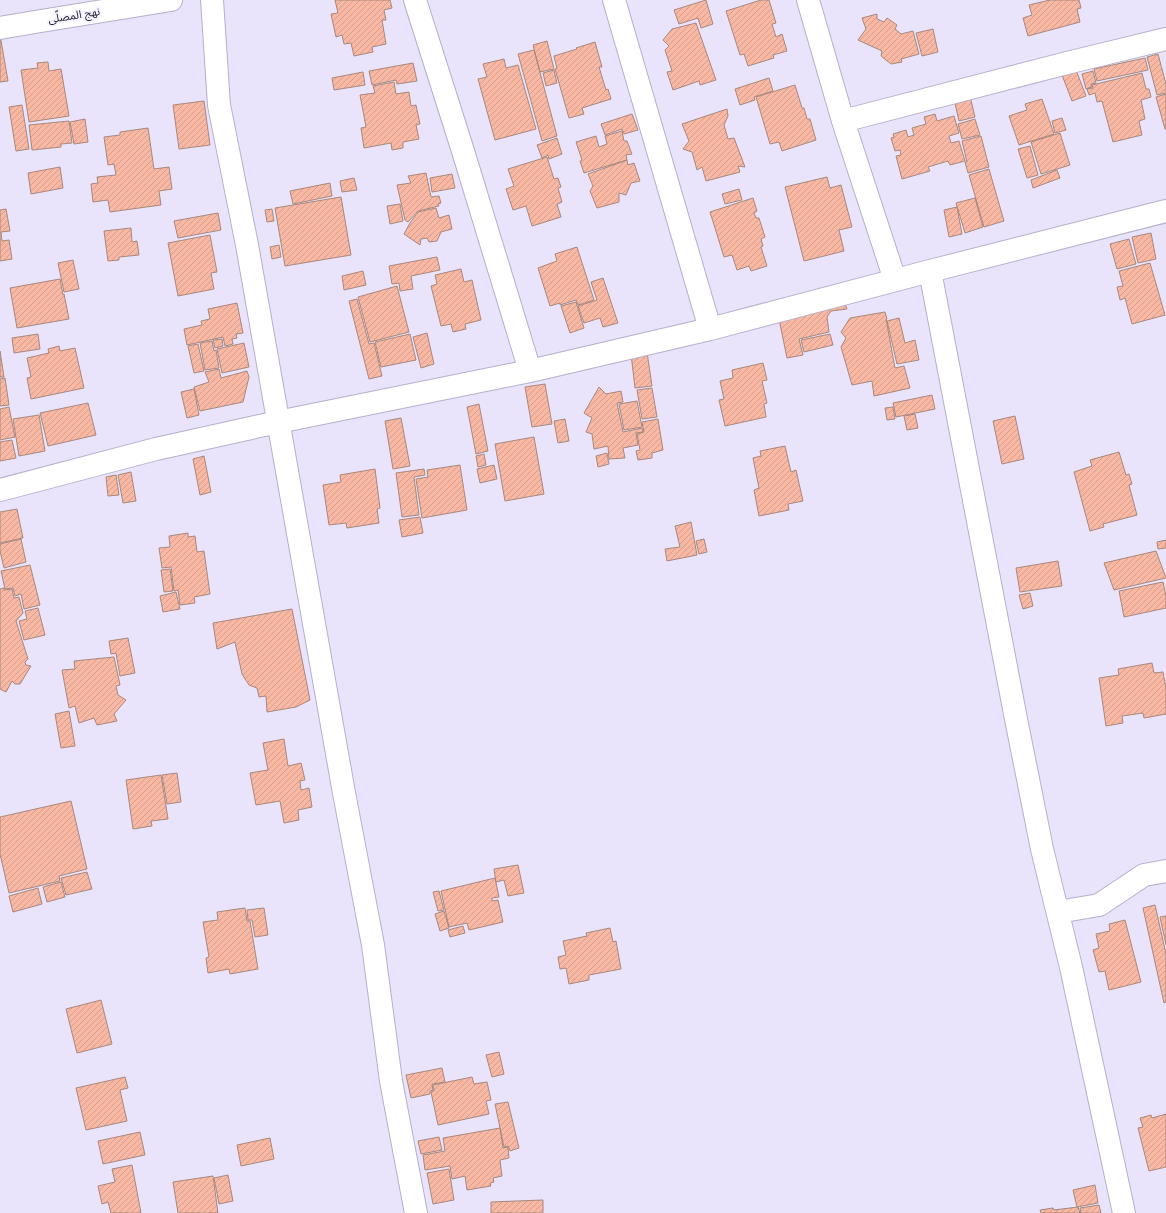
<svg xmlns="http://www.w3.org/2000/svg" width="1166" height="1213" viewBox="0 0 1166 1213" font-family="Helvetica,'Noto Sans Arabic',sans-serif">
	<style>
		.building { fill: url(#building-hatch); stroke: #a8887d }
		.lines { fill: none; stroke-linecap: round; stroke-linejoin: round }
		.minor-casing { stroke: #b6afcc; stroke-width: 24 }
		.minor { stroke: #fff; stroke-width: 22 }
		.labels { text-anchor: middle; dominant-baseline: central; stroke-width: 4; stroke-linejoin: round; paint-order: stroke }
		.street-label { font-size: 11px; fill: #26232f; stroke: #f5f2ff }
	</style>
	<defs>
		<pattern id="building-hatch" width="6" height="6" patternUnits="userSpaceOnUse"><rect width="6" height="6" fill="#f9b8a3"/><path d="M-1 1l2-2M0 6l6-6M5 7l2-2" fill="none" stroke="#d59e8d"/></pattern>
	</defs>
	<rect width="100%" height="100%" fill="#e9e3fc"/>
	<path class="building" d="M335,0H390L392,8L384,10L386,20H382L386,44L372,47L373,52L354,56L351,43L344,44L342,35L336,37L331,14L338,13Z
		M706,0L713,24L701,28L698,18L679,24L674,10Z
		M761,0H769L776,23L772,24L776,37L782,34L787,51L773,55L774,58L748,66L744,54L740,55L726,11Z
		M1050,0H1079L1081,8L1077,9L1080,22L1028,36L1023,18L1032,15L1029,5Z
		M877,14V19L884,22L887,18L897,25L895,29L901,34L913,31L919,54L901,59L902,62L891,64L881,56L882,51L858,40L866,29L862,18Z
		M696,23L716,80L700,85L699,81L673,90L667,72L672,71L665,50L669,46L663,40L672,29Z
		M933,29L938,52L922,56L916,33Z
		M0,35L8,81L0,82Z
		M547,41L554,69L540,72L533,45Z
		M595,42L602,67H599L606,90L608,89L611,99L582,108L584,114L569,118L555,69H557L554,56L577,49L576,48Z
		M534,50L557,136L542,141L518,54Z
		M1158,54L1166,84V93L1157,95L1147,57Z
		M1145,58L1148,70L1097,81L1094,69Z
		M504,59L506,68L518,65L536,129L495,140L478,79L487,77L483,64Z
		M48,62L49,71L61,69L69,116L29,122L21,70L38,68L37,63Z
		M413,63L417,81L397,84L396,80L372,85L369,71Z
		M554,70L557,83L546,86L543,73Z
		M1076,70L1086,96L1072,101L1062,75Z
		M1093,71L1096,83L1091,84L1092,87L1086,89L1082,74Z
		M363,72L365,85L334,90L332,78Z
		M1142,73L1146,89H1149L1151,97L1141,100L1145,119L1139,121L1142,135L1113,142L1102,101L1097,102L1095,93L1089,95L1087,89L1093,88L1092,85Z
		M769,78L773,91L754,97L755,100L740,105L735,89Z
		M394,82L396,94L409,92L411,106L416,105L420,124L416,125L419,139L403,142V148L392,150L391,143L364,148L361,128L366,127L360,95L375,93L373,86Z
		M795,85L802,108H804L807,119H810L816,140L782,151L779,142L770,144L756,97Z
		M1166,94V129H1165L1156,97Z
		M970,96L975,117L959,121L954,99Z
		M1042,99L1054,134L1019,145L1009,116L1027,110L1025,104Z
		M204,101L210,145L179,149L173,105Z
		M22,105L29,149L16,151L9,107Z
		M727,109L728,116L724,125L728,139L734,138L745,167L738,166L740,172L706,181L702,167L697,170L692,152L683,149L689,141L682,124Z
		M632,114L638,130L624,134L622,129L605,135L601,124Z
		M935,114L937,121L954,116L959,133L949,136L951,143L959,141L965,161L950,165L948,161L928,167L930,171L902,179L896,156L901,155L900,150L895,151L891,138L894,137L893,134L906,130L908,137L914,135L912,128L926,124L924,117Z
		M1062,118L1066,130L1055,133L1052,121Z
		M85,119L88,142L74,144L70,122Z
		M975,119L980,135L962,139L958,124Z
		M69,121L72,143L61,144V147L32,150L29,125Z
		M148,128L154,169L169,167L172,189L159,191L161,205L110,212L108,200L93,202L91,184L98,183L97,177L116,175L114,164L108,165L104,137L120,135V132Z
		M622,131L624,141H627L632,154L626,155L627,160L584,173L580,161L582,160L576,142L596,136L599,147L607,144L605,136Z
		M1060,133L1070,165L1041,174L1031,142Z
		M981,136L989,167L968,173L965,162H967L962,141Z
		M557,138L562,154L549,159L548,155L542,158L537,145Z
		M1030,146L1038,175L1027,178L1018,149Z
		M547,157L554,179L558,178L561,187L558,188L562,202L557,204L561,217L532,226L526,206L513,210L506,189L514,186L508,169Z
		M627,160L628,165L634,163L640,181L631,183L626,195L619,193V202L597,208L590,191L593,186L588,174Z
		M60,167L63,188L31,194L28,173Z
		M989,169L1004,221L984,227L969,175Z
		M1057,170L1060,178L1033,188L1031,180Z
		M426,173L431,197L439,196L441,203L438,204L439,206L418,211L408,222L405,220L397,185L411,183L408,176Z
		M452,174L455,188L432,192L430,178Z
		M827,177L830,188L841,185L852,227L839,230L844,251L804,261L785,187Z
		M354,178L357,190L342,192L340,181Z
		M330,183L332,196L293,204L290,191Z
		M739,189L742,200L725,204L722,194Z
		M341,197L351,255L285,266L275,208Z
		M753,198L757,211L754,213L756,218H759L765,237L761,239L763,246L761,247L767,266L751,271L749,266L737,270L732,255L724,257L710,212Z
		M975,198L983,227L965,233L956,203Z
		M400,204L403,221L390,224L387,206Z
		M957,207L962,234L949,237L944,210Z
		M436,208L439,218L449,215L452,229L441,232L437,241L429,242L427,238L421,239L420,245L404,234L410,223L418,212Z
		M6,209L10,231L1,232L2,241L9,240L12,259L0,261V210Z
		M272,209L274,221L267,222L265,210Z
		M218,213L221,230L178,238L174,221Z
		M131,228L132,242L137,241L139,255L119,257V260L108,261L104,231Z
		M1151,233L1156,259L1138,263L1132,237Z
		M210,235L217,272L211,273L214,289L178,296L168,243Z
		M1129,239L1136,264L1117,269L1110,244Z
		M279,245L281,257L272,259L270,247Z
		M577,247L594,300L578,305L576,300L560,305V303L550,306L538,268L557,261L555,254Z
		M437,257L440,270L411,276L413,289L400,291L399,283L392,284L389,266Z
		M73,260L79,289L64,292L58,263Z
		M1150,263L1165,315L1132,324L1125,298L1120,300L1117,287L1123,286L1119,271Z
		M461,269L464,282L472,280L481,320L465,324L466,329L453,332L451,324L441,326L431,286L437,284L435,275Z
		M363,271L366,285L344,290L342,276Z
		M603,278L618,323L603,327L600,318L584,323L578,306L597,300L591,282Z
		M60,279L63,295L64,294L69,319L17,328L10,288Z
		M397,286L409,332L370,342L358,297Z
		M357,299L369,344L374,343L382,376L369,379L349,301Z
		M844,301L847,309L831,311L827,317L829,332L799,339L803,355L787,358L779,319Z
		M576,302L584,328L570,333L561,306Z
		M237,303L243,333L236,334L237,338L232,339L233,344L225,346L223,337L187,345L184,329L202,325L201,321L210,319L208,309Z
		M885,312L887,319H886L895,368L904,366L910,388L874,396L872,381L852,385L841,347L846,338L841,332L850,318Z
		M899,318L905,343L915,340L919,360L897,364L887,321Z
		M427,333L434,364L421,368L413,337Z
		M38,334L40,349L14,353L12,338Z
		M410,334L416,360L381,367L375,342Z
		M830,334L833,345L804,352L801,340Z
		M222,339L223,346L215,348L213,340Z
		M212,341L214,351L216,350L219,368L205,370L200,343Z
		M244,343L249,367L222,373L217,349Z
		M198,344L204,371L194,373L188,346Z
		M59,346L60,351L75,348L84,388L31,399L27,378L31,377L27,358L49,353L48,349Z
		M0,351L4,377H0Z
		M647,352L652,386L635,388L631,354Z
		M763,363L767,380L762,381L767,403L764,404L766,417L725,426L719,400L724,399L720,381L733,378L732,370Z
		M219,369L221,378L247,371L249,377L243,402L200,411L194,387L209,382L205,372Z
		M5,378L9,405L0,406V379Z
		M545,384L552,424L532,427L525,387Z
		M599,387L606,394L621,391L623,402L617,403L623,432L642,428L643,432L636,433L638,445L623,448L625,458L609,459L608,446L594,449L592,434L586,432L592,418L584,413Z
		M652,388L657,417L642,419L637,390Z
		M194,389L199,415L187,418L181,392Z
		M932,395L935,409L896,417L893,403Z
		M637,401L642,427L624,430L619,404Z
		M88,403L96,435L48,446L40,413Z
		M479,404L488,451L476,454L467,407Z
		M9,407L15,437L0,440V409Z
		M893,407L895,419L887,420L885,408Z
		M915,414L918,428L907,430L904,416Z
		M39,415L45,451L19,456L13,419Z
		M1015,416L1024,459L1002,464L993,421Z
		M401,418L410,466L393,469L385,421Z
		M565,419L569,441L558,443L554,421Z
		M658,419L663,450L652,453V458L638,460L636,451L640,450L637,434L644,432L642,422Z
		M534,437L544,494L505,501L495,444Z
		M12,440L16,458L0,461V442Z
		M785,446L791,472L796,470L803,501L788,504L789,510L759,516L754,490L759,488L753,458L761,456L760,451Z
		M1119,452L1126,475L1129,474L1132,484L1129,485L1137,515L1103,524L1104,527L1090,531L1074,472L1092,466L1090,460Z
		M607,453L609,464L598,467L596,456Z
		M484,454L486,465L478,467L476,456Z
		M204,456L211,492L200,495L193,459Z
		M460,465L467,510L422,518L416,479L428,477L427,470Z
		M494,465L497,479L480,483L477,469Z
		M375,469L380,508L377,509L379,523L347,528L346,523L329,525L323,485L341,482L340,475Z
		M424,469L425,475L414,477L419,515L402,517L396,473Z
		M131,472L136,501L123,503L118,475Z
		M116,475L119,495L108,496L106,477Z
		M17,509L23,538L0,543V512Z
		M420,517L423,533L402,537L399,520Z
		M691,522L697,555L667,561L665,549L680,547L675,526Z
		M188,533V537L195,536L197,552L204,551L210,594L194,597L195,603L180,605L178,590L174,591L171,567L162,568L159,548L170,547L169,536Z
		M21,539L26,562L4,568L0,551V544Z
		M704,539L707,552L699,554L696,541Z
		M1166,540V548L1158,549L1157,542Z
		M1156,551L1166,578L1114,590L1104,563Z
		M1058,561L1062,586L1020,592L1016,568Z
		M30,565L40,605L24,609L21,594L15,596L13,588L5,589L1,571Z
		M170,569L173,591L164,592L161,570Z
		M1163,582L1166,596V608L1124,617L1119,591Z
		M4,588V590L12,589L14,598L19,597L23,613L16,621L28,659L25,662L26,665L31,666L20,684H15L12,681L6,692L0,689V589Z
		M176,592L180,609L163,612L160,596Z
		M1030,593L1033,606L1023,609L1019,595Z
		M38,608L45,635L24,640L19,621L27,619L25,611Z
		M292,609L310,700L296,707L267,712L266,696L259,697L257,688L249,685L242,674L235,642L217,649L213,623Z
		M128,638L135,673L120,676L116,653L111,654L109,641Z
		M114,657L120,685L116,686L118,695L126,700L114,714L117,721L97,725L94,718L79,723L75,706L69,708L62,670L75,669L74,661Z
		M1152,663L1154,673L1163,672L1166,688V714L1144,718L1143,713L1122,716L1123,723L1106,726L1099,678L1119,675L1118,669Z
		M69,711L75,746L61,748L55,714Z
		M284,739L288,766L301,763L305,780L300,781L301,790L309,788L312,807L298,810L299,820L284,823L280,801L256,805L250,773L268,770L263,743Z
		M177,773L181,802L167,804L162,775Z
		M161,775L168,819L151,821L152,826L133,829L126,780Z
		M71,801L87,869L59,876L60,881L9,893L0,854V817Z
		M518,865L524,893L508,896L504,880L496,882L494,869Z
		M87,872L92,889L66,895L61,878Z
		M495,878L499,897L492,898V901L498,900L503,922L469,930L467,923L449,927L441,891Z
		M61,882L65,897L47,902L43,887Z
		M38,888L42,904L13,912L9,896Z
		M439,891L444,910L438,911L433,892Z
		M1155,905L1166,954V1002L1164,1003L1143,908Z
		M245,908L247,921H250L258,969L230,974L229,969L208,973L206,958L209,957L203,922L218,920L217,912Z
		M264,908L268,935L255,937L252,920H248L247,910Z
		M444,911L449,928L440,931L435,914Z
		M1166,916V945L1160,917Z
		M1125,920L1141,982L1109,990L1105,971L1099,972L1093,950L1099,948L1096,934L1110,931L1109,924Z
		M463,926L465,933L450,937L448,930Z
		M610,928L613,942L616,941L621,969L589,975V980L569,984L566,968L560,969L558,957L566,955L563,941L587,936L586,933Z
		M101,1000L112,1044L77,1053L66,1009Z
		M499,1052L504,1074L492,1077L486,1055Z
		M442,1068L445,1082L432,1084L433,1090L430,1091V1094L411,1098L406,1075Z
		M125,1077L128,1088L120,1090L127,1121L86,1130L76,1088Z
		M472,1077L474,1084L487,1082L491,1100L486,1101L489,1114L438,1125L431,1092L434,1091L433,1085Z
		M508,1102L519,1148L510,1151L508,1146L504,1147L495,1104Z
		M1166,1114V1167L1149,1171L1138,1128L1143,1127L1140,1118L1151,1115L1152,1118Z
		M500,1128L503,1148L508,1147L509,1158L500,1160L502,1176L493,1178L494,1182L490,1183L491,1186L467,1190L465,1176L452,1179L450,1166L425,1170L423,1155L445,1151L443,1138Z
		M140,1132L145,1155L103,1164L98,1141Z
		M439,1137L442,1150L421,1154L418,1141Z
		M270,1138L274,1159L241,1166L237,1145Z
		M132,1165L141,1213H111L108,1202L102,1204L98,1186L115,1182L112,1169Z
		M449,1169L454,1200L433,1204L427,1173Z
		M228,1175L233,1201L219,1204L214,1178Z
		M213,1176L218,1213H178L173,1182Z
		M1095,1185L1098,1203L1077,1207L1073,1190Z
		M543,1200V1213H491V1202Z
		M1099,1205L1101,1213H1081L1080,1208Z
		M1078,1207L1080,1213H1041L1040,1210L1053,1208L1054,1210Z"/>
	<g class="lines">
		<g class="minor-casing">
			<path id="minor" d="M212,0L219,105L247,245L344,793L373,945L391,1081L416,1213
				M415,0L463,151L530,371
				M614,0L710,329
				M808,0L843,121L895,280
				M0,28L41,21L171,0
				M843,121L1071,62L1166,39
				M930,271L1016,719L1042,849L1071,967L1124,1213
				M0,490L156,449L278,422L530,371L710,329L930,271L1166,211
				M1058,912L1099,905L1144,875L1166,871"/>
		</g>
		<use href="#minor" class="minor"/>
	</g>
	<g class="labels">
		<g class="street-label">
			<text transform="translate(74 15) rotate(-9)">نهج المصلّى</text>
		</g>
	</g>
</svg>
